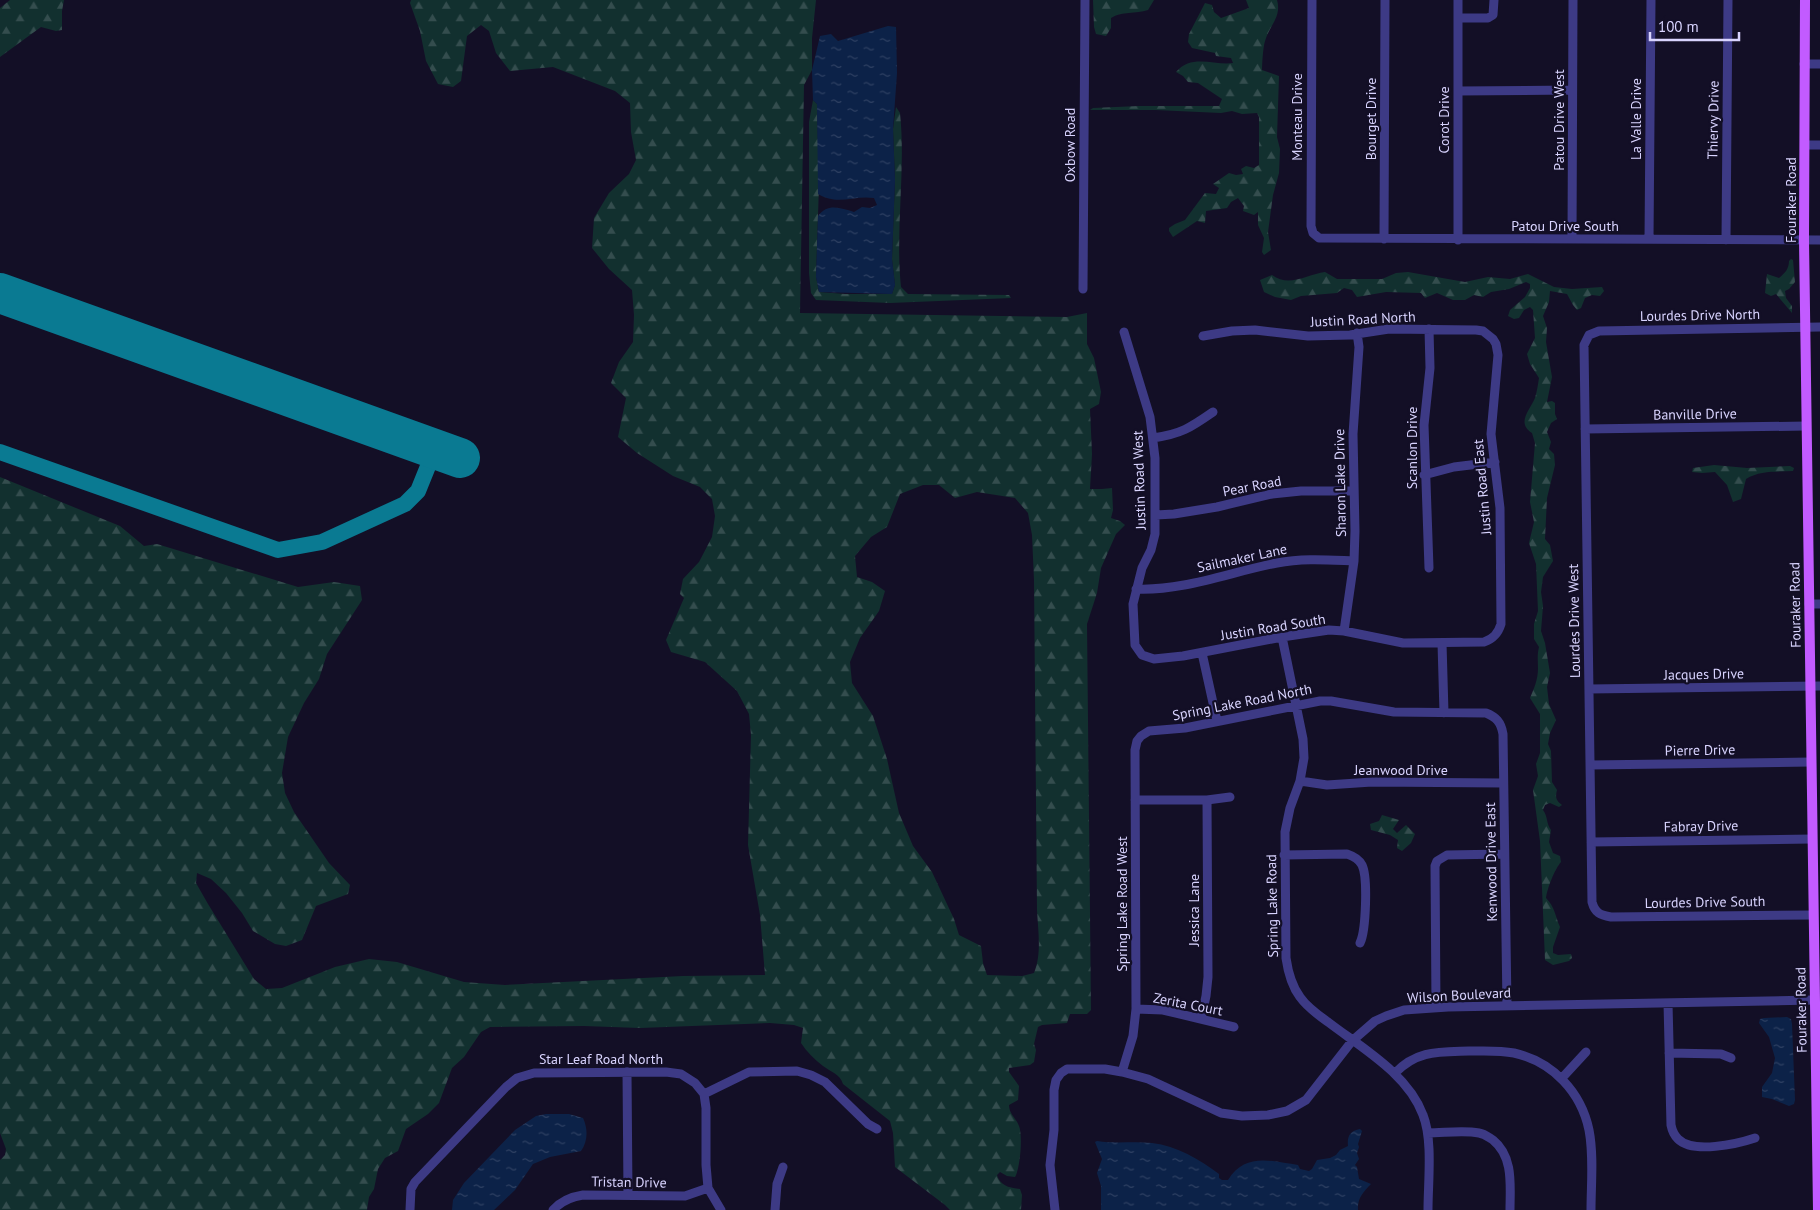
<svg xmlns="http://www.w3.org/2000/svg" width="1820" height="1210" viewBox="0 0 1820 1210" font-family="'PT Sans',sans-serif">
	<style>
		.forest { fill: url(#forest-firs); fill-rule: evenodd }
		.water { fill: url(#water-ripples) }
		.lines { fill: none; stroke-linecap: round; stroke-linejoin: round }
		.taxiway { stroke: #0a7a92; stroke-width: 16 }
		.runway { stroke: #0a7a92; stroke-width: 40 }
		.minor { stroke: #3d3a85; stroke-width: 9 }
		.major { stroke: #c25bff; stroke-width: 10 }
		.labels { text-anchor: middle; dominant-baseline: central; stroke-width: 4.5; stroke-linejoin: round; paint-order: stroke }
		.street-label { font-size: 14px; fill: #d9d4ff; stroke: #130f26 }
	</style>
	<defs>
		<pattern id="forest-firs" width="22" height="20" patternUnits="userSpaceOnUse" patternTransform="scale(1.25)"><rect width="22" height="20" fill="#12302f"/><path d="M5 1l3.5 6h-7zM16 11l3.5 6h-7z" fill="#344d4e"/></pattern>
		<pattern id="water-ripples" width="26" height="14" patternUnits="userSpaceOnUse" patternTransform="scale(1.25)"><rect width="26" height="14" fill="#0c2248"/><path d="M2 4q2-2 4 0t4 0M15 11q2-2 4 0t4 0" fill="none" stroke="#2f4163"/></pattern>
	</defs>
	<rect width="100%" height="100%" fill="#130f26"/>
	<path class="forest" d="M10,0H64L62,11V30L56,31L41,27L0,57V8Z
		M411,0H816L812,38V70L804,85L800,313L1067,317L1087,313V344L1094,358L1101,392L1099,404L1090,409L1092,454L1090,489H1102L1112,488L1113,510L1111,518L1120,521L1125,525L1116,534L1101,568L1097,593L1087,624L1091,1010L1087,1014H1070L1067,1023L1042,1025L1038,1027L1034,1044L1036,1050L1034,1062L1030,1065L1009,1068V1072L1019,1086L1018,1100L1009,1105C1009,1114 1016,1118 1019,1126C1023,1136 1020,1169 1015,1177L1007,1176L1000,1172L997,1175C1000,1186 1010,1188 1020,1189L1022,1195L1021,1210H950L945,1205L895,1167L893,1133L890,1121L843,1084C840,1074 831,1072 823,1066C814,1059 807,1052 801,1043L803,1028L794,1025L770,1023L640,1028L584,1026L490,1027L481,1032L464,1057L452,1068L439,1103L428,1114L406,1129L398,1151L385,1158L378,1169L374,1189L369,1197L367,1210H0V1160L5,1155L6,1149L0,1133V477L120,526L144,546L157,544L298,587L334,582L360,586L362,600L327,654L319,679L304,703L288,737L282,773L285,793L294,812L329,863L350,885L348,894L316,906L302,940L286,946L275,944L253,931L242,913L226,893L211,879L197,873L196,883L208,904L254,979L266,989L282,988L335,967L369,959L397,962L464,982L505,985L683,976L765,975L760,915L748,845L751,735L749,714L737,691L705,662L671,652L666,640L684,598L680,594L683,579L699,562L712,537L715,516L712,499L700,487L673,476L637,453L618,437L626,398L611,383L619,362L633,342L634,315L632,290L609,269L592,248L594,218L609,193L629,174L636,160L631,132L630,103L615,91L553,67L510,71L496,53L489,31L481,25L467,36L461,81L453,87L438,84L426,61L420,31L410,3ZM923,485H939L955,498L977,492L1015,498L1028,513L1032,535L1034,580L1037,910C1038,930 1042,954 1034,973L1022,976L987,975L983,963L981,946L959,935L954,919L932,872L913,846L899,813L887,759L873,716L852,683L850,662L860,638L879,611L885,591L872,582L857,577L855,556L871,537L887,527L900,494Z
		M1093,0H1154L1148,10C1135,14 1122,11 1111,18V28L1106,36L1096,34L1094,27Z
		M1246,0H1277C1282,17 1269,26 1265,41C1263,47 1262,64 1262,70L1279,76L1277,137L1280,149L1279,173L1273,195L1268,232L1271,250L1264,255L1262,252L1264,238L1258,225V212L1254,215L1243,211L1244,206L1238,198L1231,202L1227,208L1206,211L1205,223L1197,221L1173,237L1169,231V228L1175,224L1185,220L1205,193L1216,194L1219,188L1213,184L1229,173L1236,175L1243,174L1241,169L1246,166L1254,168L1259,165V117L1257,113L1242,114L1232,111L1221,113L1156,110H1090L1093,108L1139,106H1219L1222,99L1198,83L1188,82L1183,76L1176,72C1192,53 1215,66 1233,63L1231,58L1216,56L1215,53L1192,48L1188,42L1189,34L1205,3L1212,5L1214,12L1221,18L1249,8Z
		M813,100L817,104L819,185L816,277L819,292L845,294H892L895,285L892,259L895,180L893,129L896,107L900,113C906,171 895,229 901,287L908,294L1009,295L1011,298L890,303L816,300L811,293L809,273V122Z
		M1791,259L1793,260L1795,282L1789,289L1785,291L1786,298L1792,306V313L1776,294L1771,296L1765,293L1767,274L1779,278C1785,273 1789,269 1789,261Z
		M1325,272L1337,279H1382L1396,273L1408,272L1465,282L1488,277L1510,279L1528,274L1554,287L1572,289L1602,287L1604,291L1600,296L1592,295L1585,298L1581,308L1577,310L1573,305L1567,294L1550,291L1549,302L1543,316L1547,328L1546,342L1552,377L1547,402L1552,401L1555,403V414L1557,419L1551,423L1547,432L1551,442L1549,449L1554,454L1555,465L1547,498L1545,539L1550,545L1553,561L1543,577L1541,592L1543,606L1541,631L1545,643L1550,673L1547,687L1549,704L1556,720L1550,733L1548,744L1551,751L1552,782L1557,790C1555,797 1556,801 1562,805L1559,807L1550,803L1545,805L1543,810C1548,817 1546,823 1551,830L1549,842L1553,853L1560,856L1561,862C1555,868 1547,889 1546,898C1555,907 1555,916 1560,927L1553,947V953L1558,955L1571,954L1572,958L1569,961L1553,965L1545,960L1540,841L1533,790L1538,776L1536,764L1540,753V714L1530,698C1534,689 1538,679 1538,669C1538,661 1537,655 1539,647L1534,639V624L1538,611L1536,564L1529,543L1534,522L1530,502L1535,443L1532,433C1516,423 1530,410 1535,398C1537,391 1538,385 1539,378L1530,364L1527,354L1535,338L1533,310L1530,307L1524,310L1519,318L1514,319L1508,316L1510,310L1525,297L1530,288V284L1526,282L1509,289L1491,292L1483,297L1474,295L1465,300H1453L1437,293L1425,298L1421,293L1386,292L1357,297L1352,290L1344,288L1337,293L1301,296L1291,300L1275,297L1264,292L1260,280L1272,275C1289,288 1308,274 1325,272Z
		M1714,465L1747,468L1790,466L1794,468L1793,471C1776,472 1760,470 1746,479L1741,499L1733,502L1727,485L1715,472L1702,473L1692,472L1693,468Z
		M1382,815L1399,820L1393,829L1397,833L1406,825L1415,834L1411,843L1402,851L1397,848L1398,840L1390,835L1371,830L1370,824L1379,821Z"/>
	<path class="water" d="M888,26L896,27L897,73L893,129L895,180L892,259L895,285L892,294L819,292L816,277L818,216C828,203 840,208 854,212L862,207L870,208L877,205L874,198C853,195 838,206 818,194L817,104L813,100L812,70L820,36L831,34L838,41Z
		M1787,1017L1791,1019L1792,1024L1795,1100L1794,1104L1789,1106L1772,1099L1762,1097V1087L1772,1073L1775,1058L1769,1037L1759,1023L1760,1019L1764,1018Z
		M546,1114H569L583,1118C588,1129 588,1141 581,1151L550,1157L533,1164L515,1190L494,1210H452L453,1200L464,1183L515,1130L536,1116Z
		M1360,1129L1362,1131L1358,1144L1359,1147L1357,1153L1359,1159L1355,1165L1357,1167L1359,1179L1371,1184C1363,1192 1357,1199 1358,1210H1101V1186L1097,1173L1102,1159L1095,1142L1097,1141C1115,1144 1134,1141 1152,1143C1177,1146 1199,1159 1219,1174V1178L1222,1180H1228C1245,1152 1271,1161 1298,1165L1300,1169L1309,1171L1312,1169L1317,1160L1330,1158L1336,1155L1340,1150L1348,1146C1347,1136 1350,1131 1360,1129Z"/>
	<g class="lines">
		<path class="taxiway" d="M0,452L278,550L322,542L405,504L418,491L435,449"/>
		<path class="runway" d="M0,293L460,458"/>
		<path class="minor" d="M1312,0L1311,226L1313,233L1319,238L1820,240
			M1458,18H1488L1493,15L1494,0
			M1804,64H1820
			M1458,91L1572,90
			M1805,145H1820
			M1384,239L1385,0
			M1572,239L1573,0
			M1649,239L1651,0
			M1458,240V0
			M1726,240L1728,0
			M1083,289L1085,0
			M1124,332L1150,417L1155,458V534L1151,550L1142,568L1133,604L1135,645L1142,655L1154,659L1183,656L1282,637L1329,630L1344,631L1403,643L1484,642C1493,639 1498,634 1501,624L1500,508L1491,434L1498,355L1496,344L1493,339L1483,331L1476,330L1389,329L1350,335L1308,336L1255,330L1232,331L1203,336
			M1585,429L1806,426
			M1153,438C1181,434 1190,428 1213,412
			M1424,475L1454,467L1495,462
			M1156,515L1174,514L1217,507L1272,494L1301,491H1354
			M1429,568L1424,425L1430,368L1429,329
			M1136,589C1184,591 1230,572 1277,563C1303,558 1328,560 1354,561
			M1809,604H1820
			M1344,631L1354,561L1355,531L1353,434L1359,347L1357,333
			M1282,637L1303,739L1304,758L1300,781L1290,808L1285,832L1286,958C1288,972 1291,985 1300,997C1307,1007 1318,1015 1328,1022C1362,1048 1408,1074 1423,1115C1433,1140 1428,1182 1428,1210
			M1442,643L1444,713
			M1202,653L1217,721
			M1589,689L1820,686
			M1590,765L1811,762
			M1300,781L1327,785L1372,782L1503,783
			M1135,800H1207L1230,797
			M1591,842L1812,839
			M1284,855L1347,854C1353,856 1359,859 1362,865C1368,877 1366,931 1360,943
			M1813,915L1611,917C1600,915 1595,913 1592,902L1584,345L1589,335L1599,331L1820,327
			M1668,1003L1671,1125C1672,1130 1674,1135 1678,1139C1693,1154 1737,1144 1755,1138
			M1436,1007L1435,866L1437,861L1447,855L1504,854
			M1136,1009L1163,1010L1234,1027
			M1201,1019L1206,996L1208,977L1207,800
			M1669,1053L1721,1054L1731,1058
			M627,1072L628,1195
			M1122,1072L1133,1036L1136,1009L1135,750L1137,741L1141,736L1149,731L1185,728L1320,701H1331L1394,712L1486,713C1496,717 1501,722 1503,734L1507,1006
			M1395,1073C1417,1050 1439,1052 1469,1051C1484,1051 1499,1050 1514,1053C1553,1062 1581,1092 1589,1130C1594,1156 1591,1184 1591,1210
			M1562,1078L1586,1052
			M704,1094L749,1072L797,1071L811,1075L825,1082L868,1124L877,1129
			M1428,1133C1444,1133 1463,1130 1479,1133C1485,1134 1488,1137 1493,1140C1514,1157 1510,1186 1510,1210
			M410,1210L411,1189L415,1182L506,1087L517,1078L534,1073L666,1072L681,1074L695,1083L704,1094L706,1108V1165L708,1188L721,1210
			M553,1210C561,1201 570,1197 583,1195L685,1196L708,1188
			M775,1210L777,1184L783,1167
			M1055,1210L1050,1165L1054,1130V1090L1056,1080L1061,1073L1067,1069H1105L1122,1072L1148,1079L1221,1113L1242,1116L1268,1115L1287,1111L1306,1100L1352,1041L1375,1021L1386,1016L1404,1010L1448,1007L1814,1000"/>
		<path class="major" d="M1805,0L1804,240L1818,1210"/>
	</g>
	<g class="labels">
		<g class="street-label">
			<text transform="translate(1297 117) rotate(-90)">Monteau Drive</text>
			<text transform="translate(1371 119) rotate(-90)">Bourget Drive</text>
			<text transform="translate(1636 119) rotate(-90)">La Valle Drive</text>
			<text transform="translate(1444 120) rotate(-90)">Corot Drive</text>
			<text transform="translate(1559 120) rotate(-90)">Patou Drive West</text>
			<text transform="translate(1713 120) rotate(-89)">Thiervy Drive</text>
			<text transform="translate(1070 145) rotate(-90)">Oxbow Road</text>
			<text transform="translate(1791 200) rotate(-90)">Fouraker Road</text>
			<text x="1565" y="226">Patou Drive South</text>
			<text transform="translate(1700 315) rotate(-1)">Lourdes Drive North</text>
			<text transform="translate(1363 319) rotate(-3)">Justin Road North</text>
			<text transform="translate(1695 414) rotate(-1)">Banville Drive</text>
			<text transform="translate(1412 448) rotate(-90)">Scanlon Drive</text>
			<text transform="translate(1139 480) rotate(-92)">Justin Road West</text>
			<text transform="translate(1340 483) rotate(-91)">Sharon Lake Drive</text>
			<text transform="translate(1252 486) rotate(-11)">Pear Road</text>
			<text transform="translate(1482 487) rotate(-95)">Justin Road East</text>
			<text transform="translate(1242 558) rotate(-12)">Sailmaker Lane</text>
			<text transform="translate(1795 605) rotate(-91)">Fouraker Road</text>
			<text transform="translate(1574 621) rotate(-91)">Lourdes Drive West</text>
			<text transform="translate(1273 627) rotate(-9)">Justin Road South</text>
			<text transform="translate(1704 674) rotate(-1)">Jacques Drive</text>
			<text transform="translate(1242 702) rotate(-11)">Spring Lake Road North</text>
			<text transform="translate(1700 750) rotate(-1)">Pierre Drive</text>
			<text x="1401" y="770">Jeanwood Drive</text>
			<text transform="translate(1701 826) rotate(-1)">Fabray Drive</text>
			<text transform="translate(1491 862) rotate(-91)">Kenwood Drive East</text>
			<text transform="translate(1705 902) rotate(-1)">Lourdes Drive South</text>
			<text transform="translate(1122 904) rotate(-90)">Spring Lake Road West</text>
			<text transform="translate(1272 906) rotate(-91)">Spring Lake Road</text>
			<text transform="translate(1194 910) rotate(-90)">Jessica Lane</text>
			<text transform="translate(1459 995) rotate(-3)">Wilson Boulevard</text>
			<text transform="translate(1188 1004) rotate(11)">Zerita Court</text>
			<text transform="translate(1801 1010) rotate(-91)">Fouraker Road</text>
			<text x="601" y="1059">Star Leaf Road North</text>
			<text transform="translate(629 1182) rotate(1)">Tristan Drive</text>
		</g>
	</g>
	<path d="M1650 32v8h89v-8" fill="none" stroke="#d9d4ff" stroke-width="2.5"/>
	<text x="1658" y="32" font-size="15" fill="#d9d4ff" stroke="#130f26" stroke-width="4" paint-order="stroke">100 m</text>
</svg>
